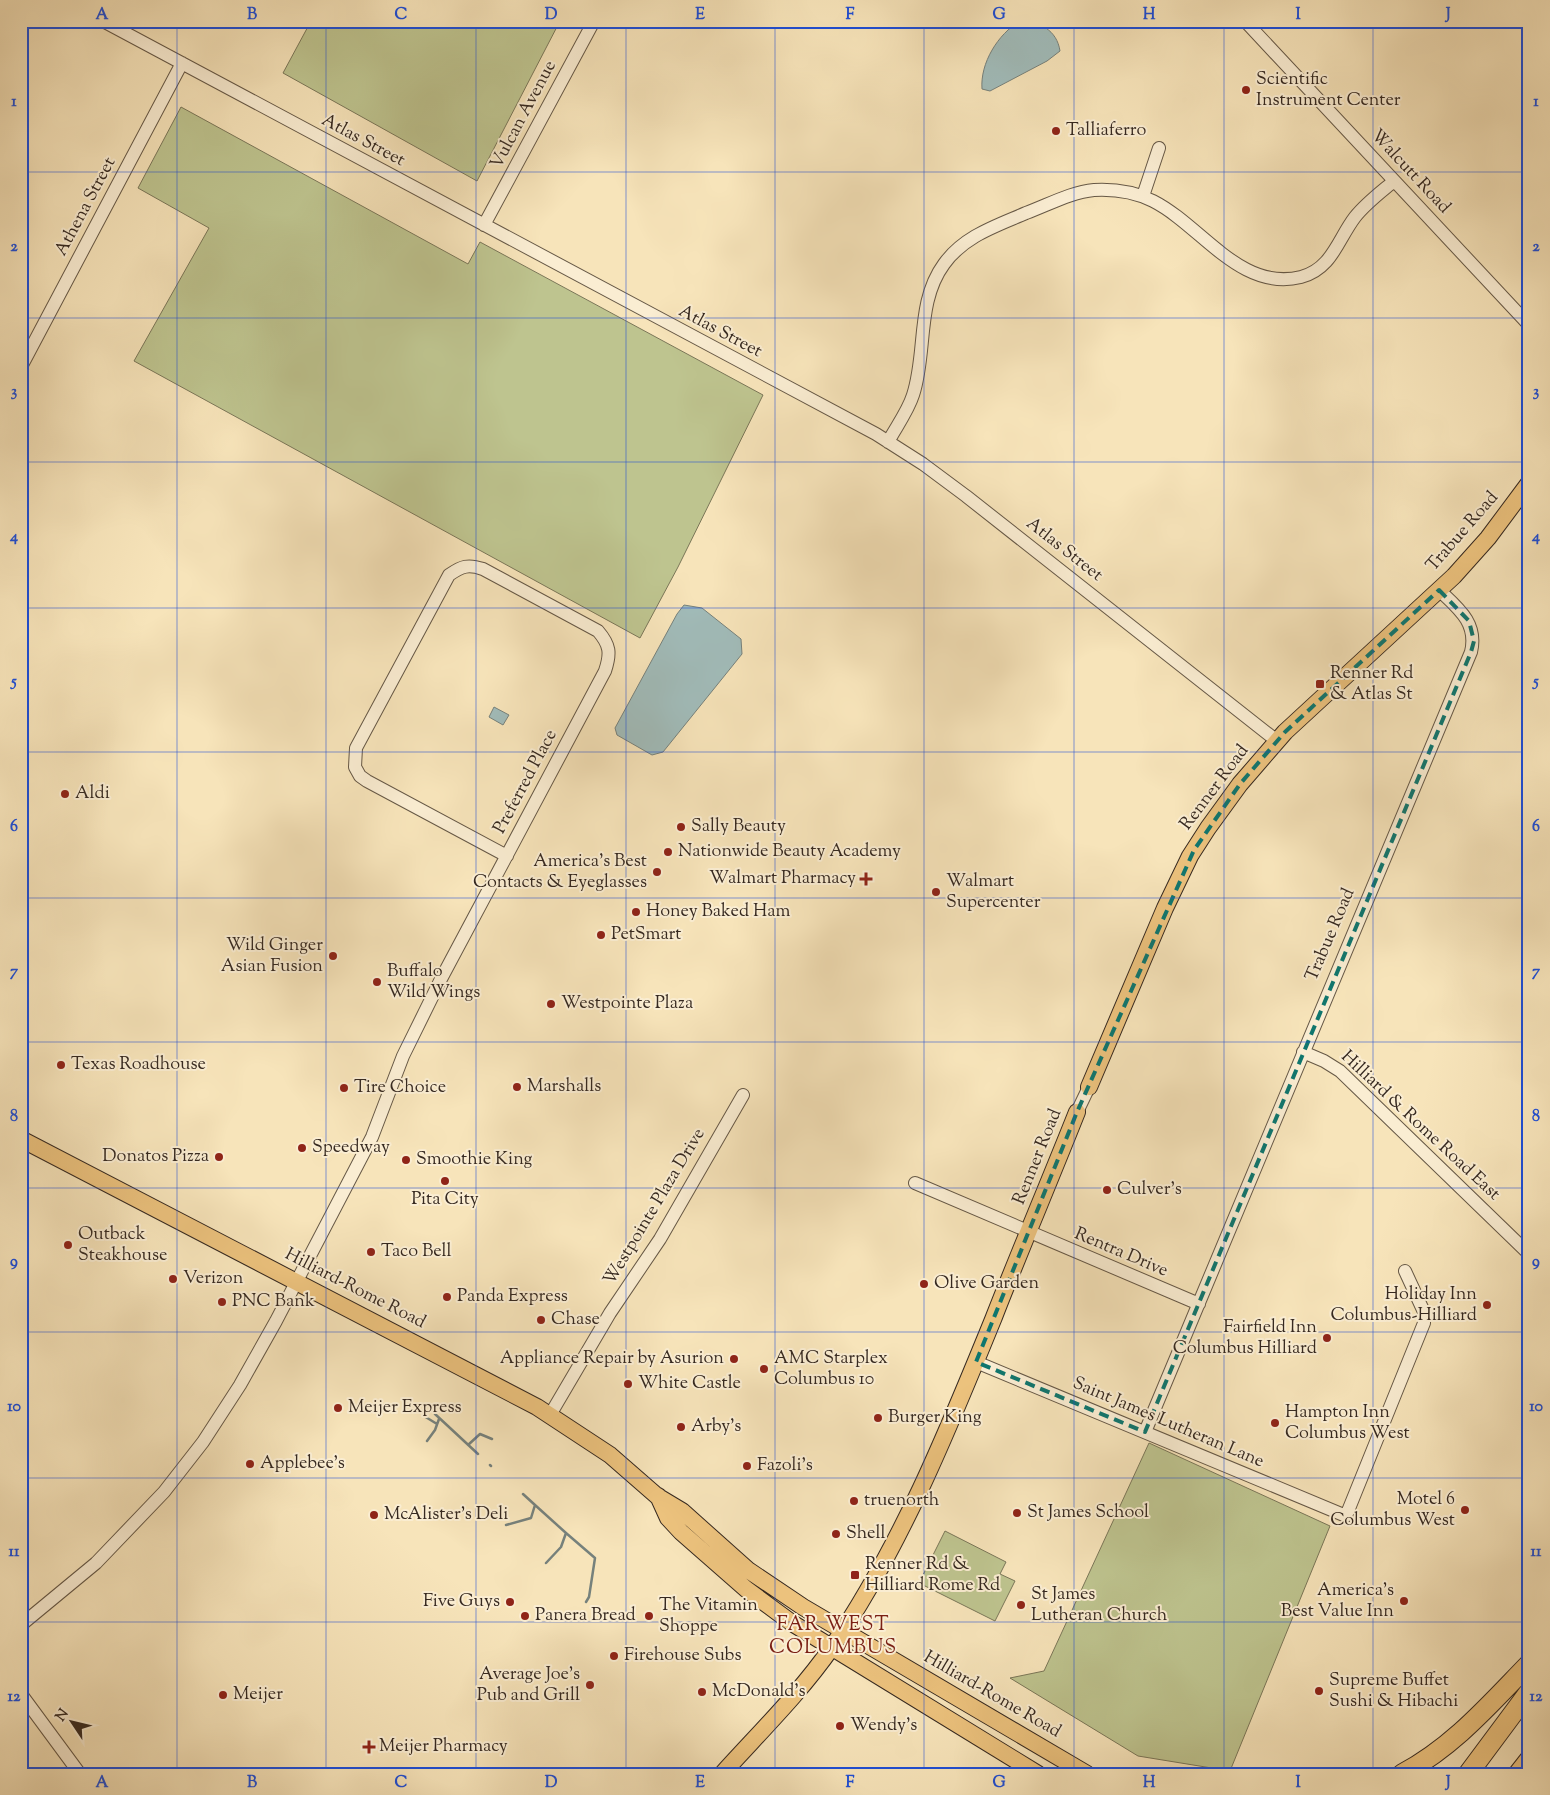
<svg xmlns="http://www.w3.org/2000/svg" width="1550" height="1795" viewBox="0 0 1550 1795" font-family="'Sorts Mill Goudy',serif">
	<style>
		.green { fill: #bec48f; stroke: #7a7658 }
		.water { fill: #a1bcba; stroke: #76817c }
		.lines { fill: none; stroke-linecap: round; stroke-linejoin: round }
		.stream { stroke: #76817c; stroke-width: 2.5 }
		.minor-casing { stroke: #665846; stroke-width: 14 }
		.major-casing { stroke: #362920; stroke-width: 18 }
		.highway-casing { stroke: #362920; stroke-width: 21 }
		.minor { stroke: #faedd2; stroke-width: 12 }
		.major { stroke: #ecc27d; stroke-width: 16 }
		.highway { stroke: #ecc27d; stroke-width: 19 }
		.marked { fill: none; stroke: #0f766e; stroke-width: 4; stroke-dasharray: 10 6; stroke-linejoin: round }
		.grid { fill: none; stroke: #1d4ed8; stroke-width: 1; stroke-opacity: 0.55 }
		.poi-dot { fill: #8f2418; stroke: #faedd2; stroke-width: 2 }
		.labels { text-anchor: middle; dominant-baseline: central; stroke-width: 4; stroke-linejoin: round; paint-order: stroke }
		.poi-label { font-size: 18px; fill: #362920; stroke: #faedd2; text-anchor: start }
		.street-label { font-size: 18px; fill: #362920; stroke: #faedd2 }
		.quarter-label { font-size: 20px; letter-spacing: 1px; fill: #7a1f14; stroke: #faedd2 }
		.neatline { fill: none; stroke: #1d4ed8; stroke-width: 2 }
		.grid-label { font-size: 16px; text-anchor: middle; font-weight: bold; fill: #1d4ed8 }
	</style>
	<rect width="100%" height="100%" fill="#f7e4ba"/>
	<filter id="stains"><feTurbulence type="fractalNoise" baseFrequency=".004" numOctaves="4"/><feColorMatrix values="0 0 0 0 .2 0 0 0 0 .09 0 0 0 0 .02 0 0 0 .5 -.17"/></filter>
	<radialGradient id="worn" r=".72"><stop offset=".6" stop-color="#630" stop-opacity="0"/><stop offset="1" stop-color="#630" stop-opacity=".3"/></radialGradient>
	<path class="green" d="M311,21H560L477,181L283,73Z
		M181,107L468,264L480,242L763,395L678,567L640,638L134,361L209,228L138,188Z
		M1149,1443L1330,1526L1230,1771L1138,1756L1010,1678L1044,1671Z
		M945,1531L1006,1562L1000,1574L1015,1581L995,1621L919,1583Z"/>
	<path class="water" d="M1020,21C1039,21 1057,30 1060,51L1047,61L990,91L982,89C980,63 998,34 1020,21Z
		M684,605L702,608L741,639L742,654L663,752L652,755L617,735L615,728L677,614Z
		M494,707L509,715L503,725L489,717Z"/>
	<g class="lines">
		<path class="stream" d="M435,1414L478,1454
			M424,1416L437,1424
			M427,1441L435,1430L439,1419
			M468,1445L480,1434L492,1439
			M490,1465L491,1466
			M535,1505L566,1533L561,1547L546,1563
			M506,1525L531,1518L535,1505L523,1494
			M566,1533L595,1558L589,1597L586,1602"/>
		<g class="minor-casing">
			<path id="minor" d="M103,21L876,434L923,464L966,496L1277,741
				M1245,21L1529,325
				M1143,196L1159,148
				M484,225L594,21
				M21,367L182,63
				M888,442C896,427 908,411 913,395C927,353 916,302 944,264C964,236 996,226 1026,213C1048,205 1071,192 1094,190C1113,189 1135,192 1153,201C1202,226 1240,292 1301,277C1332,269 1338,239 1355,217C1366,203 1381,192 1394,181
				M1303,1052L1324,1061L1340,1071L1529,1254
				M1077,1112L1089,1087
				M915,1183L1199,1304
				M976,1362L1346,1516L1424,1323V1312L1405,1271
				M550,1415L610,1313L660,1239L743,1095
				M1145,1432L1471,652C1478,623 1458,608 1439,590
				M21,1625L96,1563L164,1492L203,1442L240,1385L276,1321L372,1137L403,1056L441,979L605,671C611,653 610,645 598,631L483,569C468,564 462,566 449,575L356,748L355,767L360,776L367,781L507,856
				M21,1694L80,1774"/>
		</g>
		<g class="major-casing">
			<path id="major" d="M1089,1087L1165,908L1190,856L1208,828L1240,784L1285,732L1454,576L1488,538L1529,483
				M21,1139L537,1407L610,1455L657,1496L682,1511L748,1570L803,1607L1087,1774
				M658,1496L668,1518L681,1532L746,1589L792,1623L1038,1774
				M722,1774C759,1733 800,1693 832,1647C901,1546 948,1430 994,1317C1021,1248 1050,1180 1077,1112"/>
		</g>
		<g class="highway-casing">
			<path id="highway" d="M1402,1774C1453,1747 1489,1705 1529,1664
				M1468,1774L1529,1692
				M1518,1774L1529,1760"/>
		</g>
		<use href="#minor" class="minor"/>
		<use href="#major" class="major"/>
		<use href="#highway" class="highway"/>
	</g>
	<path class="marked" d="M1439,590L1469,621L1474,641L1471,652L1145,1432L976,1362L1077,1112L1194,850L1240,784L1285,732Z"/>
	<path class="grid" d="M177,21V1774M326,21V1774M476,21V1774M626,21V1774M775,21V1774M924,21V1774M1074,21V1774M1224,21V1774M1373,21V1774M21,172H1529M21,318H1529M21,462H1529M21,608H1529M21,752H1529M21,898H1529M21,1042H1529M21,1188H1529M21,1332H1529M21,1478H1529M21,1622H1529"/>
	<g class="poi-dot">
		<circle cx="1246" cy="90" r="5"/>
		<circle cx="1056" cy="131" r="5"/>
		<rect x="1315" y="679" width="10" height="10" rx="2.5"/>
		<circle cx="65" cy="794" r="5"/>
		<circle cx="681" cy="827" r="5"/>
		<circle cx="668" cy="852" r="5"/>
		<circle cx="657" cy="872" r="5"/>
		<path d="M863.5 871.5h5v5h5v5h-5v5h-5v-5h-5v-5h5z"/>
		<circle cx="936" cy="892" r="5"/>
		<circle cx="636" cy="912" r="5"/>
		<circle cx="601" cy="935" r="5"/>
		<circle cx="333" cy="956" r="5"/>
		<circle cx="377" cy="982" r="5"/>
		<circle cx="551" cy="1004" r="5"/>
		<circle cx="61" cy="1065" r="5"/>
		<circle cx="517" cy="1087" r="5"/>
		<circle cx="344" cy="1088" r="5"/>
		<circle cx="302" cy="1148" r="5"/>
		<circle cx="219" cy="1157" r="5"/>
		<circle cx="406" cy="1160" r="5"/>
		<circle cx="445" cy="1181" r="5"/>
		<circle cx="1107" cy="1190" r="5"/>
		<circle cx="68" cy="1245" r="5"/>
		<circle cx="371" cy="1252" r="5"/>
		<circle cx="173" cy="1279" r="5"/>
		<circle cx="924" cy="1284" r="5"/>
		<circle cx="447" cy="1297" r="5"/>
		<circle cx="222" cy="1302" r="5"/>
		<circle cx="1487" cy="1305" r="5"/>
		<circle cx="541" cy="1320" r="5"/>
		<circle cx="1327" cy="1338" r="5"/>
		<circle cx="734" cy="1359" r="5"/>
		<circle cx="764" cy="1369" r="5"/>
		<circle cx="628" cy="1384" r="5"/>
		<circle cx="338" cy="1408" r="5"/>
		<circle cx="878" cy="1418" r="5"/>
		<circle cx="1275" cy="1423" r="5"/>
		<circle cx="681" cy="1427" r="5"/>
		<circle cx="250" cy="1464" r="5"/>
		<circle cx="747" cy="1466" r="5"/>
		<circle cx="854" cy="1501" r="5"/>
		<circle cx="1465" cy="1510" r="5"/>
		<circle cx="1017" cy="1513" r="5"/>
		<circle cx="374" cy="1515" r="5"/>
		<circle cx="836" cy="1534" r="5"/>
		<rect x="850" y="1570" width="10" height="10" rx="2.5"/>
		<circle cx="1404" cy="1601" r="5"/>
		<circle cx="510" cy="1602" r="5"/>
		<circle cx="1021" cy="1605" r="5"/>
		<circle cx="525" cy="1616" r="5"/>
		<circle cx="649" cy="1616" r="5"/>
		<circle cx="614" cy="1656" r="5"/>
		<circle cx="590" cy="1685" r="5"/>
		<circle cx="1319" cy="1691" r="5"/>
		<circle cx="702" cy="1692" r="5"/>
		<circle cx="223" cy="1695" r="5"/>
		<circle cx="840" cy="1726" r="5"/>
		<path d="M366.5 1739.5h5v5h5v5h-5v5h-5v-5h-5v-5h5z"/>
	</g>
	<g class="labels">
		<g class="poi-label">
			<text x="1256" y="80">Scientific<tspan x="1256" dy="21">Instrument Center</tspan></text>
			<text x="1066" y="131">Talliaferro</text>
			<text x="1330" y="674">Renner Rd<tspan x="1330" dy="21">&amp; Atlas St</tspan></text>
			<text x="75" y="794">Aldi</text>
			<text x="691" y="827">Sally Beauty</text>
			<text x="678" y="852">Nationwide Beauty Academy</text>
			<text x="647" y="862" text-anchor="end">America's Best<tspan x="647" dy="21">Contacts &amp; Eyeglasses</tspan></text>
			<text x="856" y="879" text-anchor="end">Walmart Pharmacy</text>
			<text x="946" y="882">Walmart<tspan x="946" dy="21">Supercenter</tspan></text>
			<text x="646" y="912">Honey Baked Ham</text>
			<text x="611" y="935">PetSmart</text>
			<text x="323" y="946" text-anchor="end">Wild Ginger<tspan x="323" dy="21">Asian Fusion</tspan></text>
			<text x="387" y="972">Buffalo<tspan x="387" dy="21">Wild Wings</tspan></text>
			<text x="561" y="1004">Westpointe Plaza</text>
			<text x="71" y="1065">Texas Roadhouse</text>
			<text x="527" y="1087">Marshalls</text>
			<text x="354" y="1088">Tire Choice</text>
			<text x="312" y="1148">Speedway</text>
			<text x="209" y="1157" text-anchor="end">Donatos Pizza</text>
			<text x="416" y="1160">Smoothie King</text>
			<text x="1117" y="1190">Culver's</text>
			<text x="445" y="1200" text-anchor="middle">Pita City</text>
			<text x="78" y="1235">Outback<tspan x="78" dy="21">Steakhouse</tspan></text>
			<text x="381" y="1252">Taco Bell</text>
			<text x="183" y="1279">Verizon</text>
			<text x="934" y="1284">Olive Garden</text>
			<text x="1477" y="1295" text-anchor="end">Holiday Inn<tspan x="1477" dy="21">Columbus-Hilliard</tspan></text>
			<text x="457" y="1297">Panda Express</text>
			<text x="232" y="1302">PNC Bank</text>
			<text x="551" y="1320">Chase</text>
			<text x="1317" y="1328" text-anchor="end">Fairfield Inn<tspan x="1317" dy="21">Columbus Hilliard</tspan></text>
			<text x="724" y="1359" text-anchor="end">Appliance Repair by Asurion</text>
			<text x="774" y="1359">AMC Starplex<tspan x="774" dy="21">Columbus 10</tspan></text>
			<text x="638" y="1384">White Castle</text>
			<text x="348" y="1408">Meijer Express</text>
			<text x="1285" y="1413">Hampton Inn<tspan x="1285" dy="21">Columbus West</tspan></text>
			<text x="888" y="1418">Burger King</text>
			<text x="691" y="1427">Arby's</text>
			<text x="260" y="1464">Applebee's</text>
			<text x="757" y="1466">Fazoli's</text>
			<text x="1455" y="1500" text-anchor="end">Motel 6<tspan x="1455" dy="21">Columbus West</tspan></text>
			<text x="864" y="1501">truenorth</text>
			<text x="1027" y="1513">St James School</text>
			<text x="384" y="1515">McAlister's Deli</text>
			<text x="846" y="1534">Shell</text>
			<text x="865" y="1565">Renner Rd &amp;<tspan x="865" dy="21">Hilliard Rome Rd</tspan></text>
			<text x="1394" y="1591" text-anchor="end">America's<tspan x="1394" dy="21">Best Value Inn</tspan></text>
			<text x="1031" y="1595">St James<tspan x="1031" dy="21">Lutheran Church</tspan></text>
			<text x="500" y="1602" text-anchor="end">Five Guys</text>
			<text x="659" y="1606">The Vitamin<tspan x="659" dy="21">Shoppe</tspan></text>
			<text x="535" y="1616">Panera Bread</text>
			<text x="624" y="1656">Firehouse Subs</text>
			<text x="580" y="1675" text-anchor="end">Average Joe's<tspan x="580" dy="21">Pub and Grill</tspan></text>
			<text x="1329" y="1681">Supreme Buffet<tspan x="1329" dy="21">Sushi &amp; Hibachi</tspan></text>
			<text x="712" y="1692">McDonald's</text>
			<text x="233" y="1695">Meijer</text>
			<text x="850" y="1726">Wendy's</text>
			<text x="379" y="1747">Meijer Pharmacy</text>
		</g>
		<g class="street-label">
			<text transform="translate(524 115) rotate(-62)">Vulcan Avenue</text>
			<text transform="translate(363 141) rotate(28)">Atlas Street</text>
			<text transform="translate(1410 172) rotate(47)">Walcutt Road</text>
			<text transform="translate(86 207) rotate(-62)">Athena Street</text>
			<text transform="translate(720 332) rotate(28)">Atlas Street</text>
			<text transform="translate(1463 532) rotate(-49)">Trabue Road</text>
			<text transform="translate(1064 550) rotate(38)">Atlas Street</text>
			<text transform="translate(526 782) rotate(-62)">Preferred Place</text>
			<text transform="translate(1215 788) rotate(-53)">Renner Road</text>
			<text transform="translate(1331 935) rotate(-67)">Trabue Road</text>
			<text transform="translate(1420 1126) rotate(43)">Hilliard &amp; Rome Road East</text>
			<text transform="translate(1038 1157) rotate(-68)">Renner Road</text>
			<text transform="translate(655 1207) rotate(-59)">Westpointe Plaza Drive</text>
			<text transform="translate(1121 1253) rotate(23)">Rentra Drive</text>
			<text transform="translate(355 1289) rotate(27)">Hilliard-Rome Road</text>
			<text transform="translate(1168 1423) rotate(23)">Saint James Lutheran Lane</text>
			<text transform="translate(992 1695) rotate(30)">Hilliard-Rome Road</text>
		</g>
		<g class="quarter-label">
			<text x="833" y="1625">FAR WEST<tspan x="833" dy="23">COLUMBUS</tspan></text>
		</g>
	</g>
	<rect width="1550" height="1795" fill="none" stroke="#f7e4ba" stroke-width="55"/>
	<g transform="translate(72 1722) rotate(305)" stroke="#faedd2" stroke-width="4" paint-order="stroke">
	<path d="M0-4L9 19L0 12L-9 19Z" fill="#362920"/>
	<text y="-8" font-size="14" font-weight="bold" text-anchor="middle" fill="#362920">N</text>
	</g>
	<rect x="28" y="28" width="1494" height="1740" class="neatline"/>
	<g class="grid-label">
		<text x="102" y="19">A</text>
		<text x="252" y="19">B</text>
		<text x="401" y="19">C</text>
		<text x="551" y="19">D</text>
		<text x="700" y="19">E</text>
		<text x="850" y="19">F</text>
		<text x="999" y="19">G</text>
		<text x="1149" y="19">H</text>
		<text x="1298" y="19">I</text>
		<text x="1448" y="19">J</text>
		<text x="14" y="106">1</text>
		<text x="1536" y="106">1</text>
		<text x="14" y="251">2</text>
		<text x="1536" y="251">2</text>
		<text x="14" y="396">3</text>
		<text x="1536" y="396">3</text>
		<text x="14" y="541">4</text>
		<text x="1536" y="541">4</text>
		<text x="14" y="686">5</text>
		<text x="1536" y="686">5</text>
		<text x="14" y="831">6</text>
		<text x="1536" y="831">6</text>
		<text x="14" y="976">7</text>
		<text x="1536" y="976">7</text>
		<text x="14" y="1121">8</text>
		<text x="1536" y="1121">8</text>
		<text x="14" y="1266">9</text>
		<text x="1536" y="1266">9</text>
		<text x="14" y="1411">10</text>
		<text x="1536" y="1411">10</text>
		<text x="14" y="1556">11</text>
		<text x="1536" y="1556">11</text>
		<text x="14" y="1701">12</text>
		<text x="1536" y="1701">12</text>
		<text x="102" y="1787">A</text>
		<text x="252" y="1787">B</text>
		<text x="401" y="1787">C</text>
		<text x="551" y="1787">D</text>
		<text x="700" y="1787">E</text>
		<text x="850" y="1787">F</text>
		<text x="999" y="1787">G</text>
		<text x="1149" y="1787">H</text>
		<text x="1298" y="1787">I</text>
		<text x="1448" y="1787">J</text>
	</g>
	<rect width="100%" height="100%" filter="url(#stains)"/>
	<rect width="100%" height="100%" fill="url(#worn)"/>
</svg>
